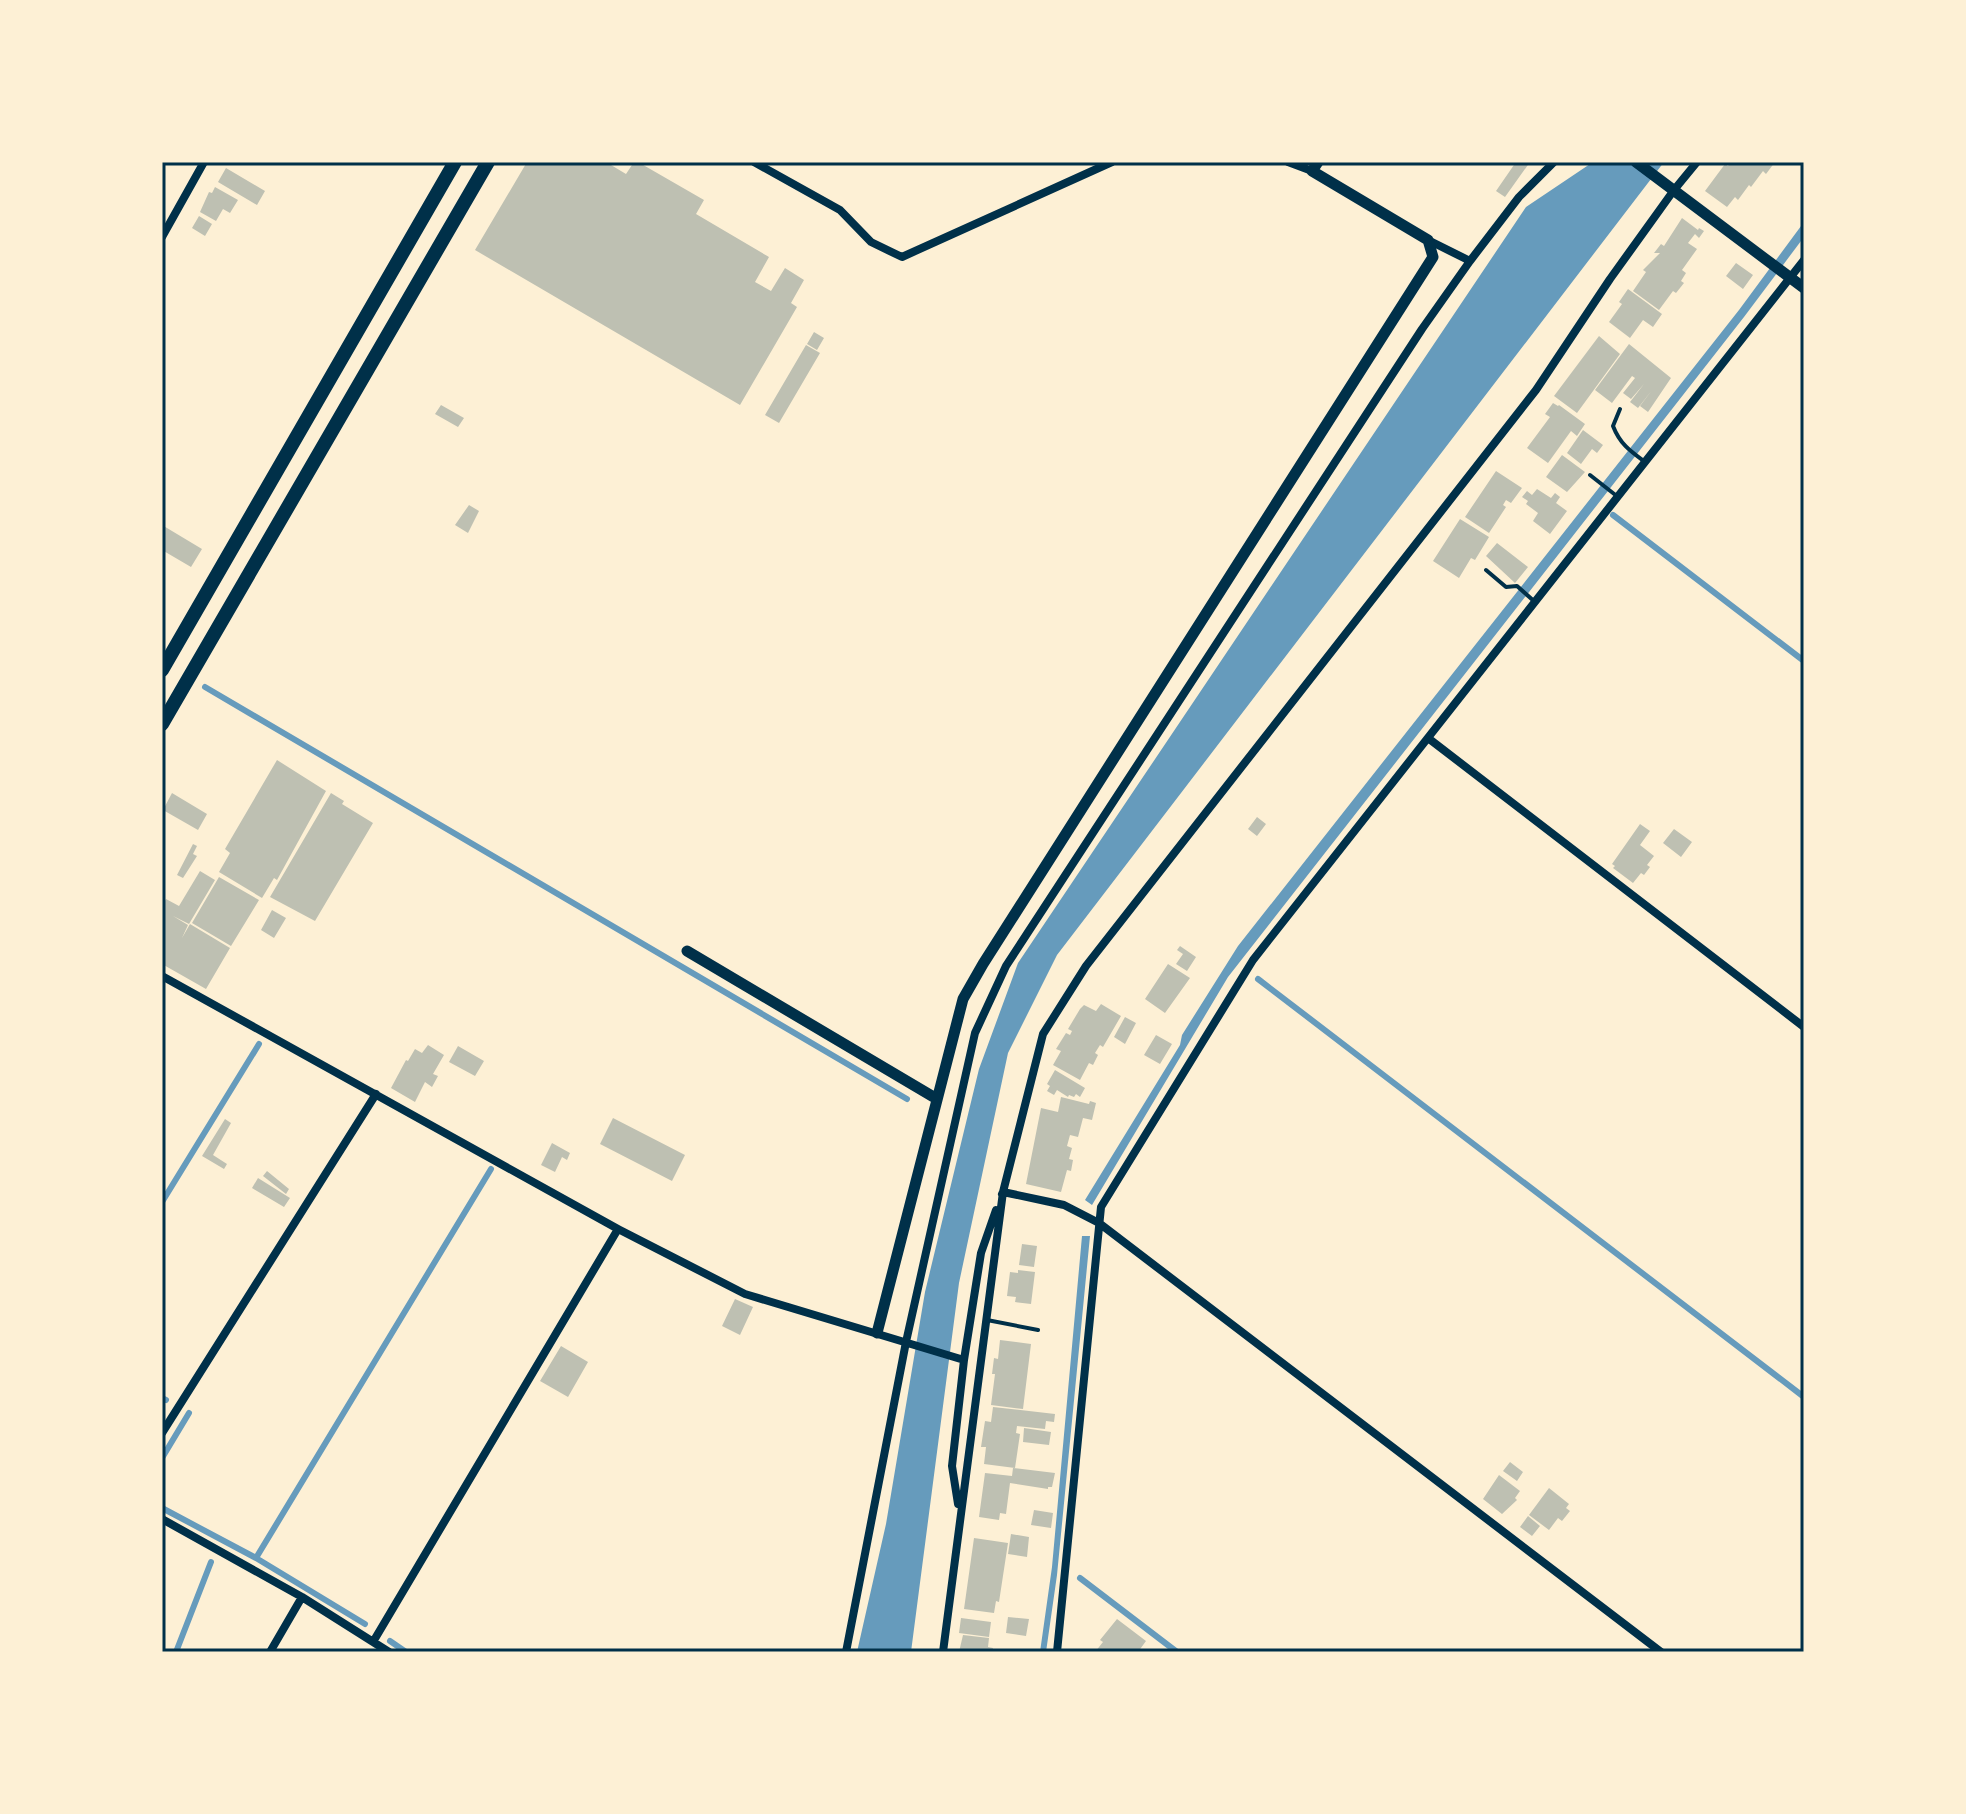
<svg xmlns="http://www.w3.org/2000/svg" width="1966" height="1814" viewBox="0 0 1966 1814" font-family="Mulish,sans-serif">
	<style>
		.water { fill: #669bbc }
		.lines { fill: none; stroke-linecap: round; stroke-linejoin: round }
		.stream { stroke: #669bbc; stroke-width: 6 }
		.building { fill: #bec0b2 }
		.service { stroke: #003049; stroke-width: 4 }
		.minor { stroke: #003049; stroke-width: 8 }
		.tertiary { stroke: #003049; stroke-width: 11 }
		.trunk { stroke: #003049; stroke-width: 14 }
		.neatline { fill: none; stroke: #003049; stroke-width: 3 }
	</style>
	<rect width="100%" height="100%" fill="#fdf0d5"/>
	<path class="water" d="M1593,162H1664L1057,955L1008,1053L959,1283L911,1652H857L886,1524L925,1292L979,1069L1018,963L1526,207Z
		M1804,222V237L1744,317L1228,977L1092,1205L1085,1200L1180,1045L1182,1035L1238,946L1739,310Z
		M1082,1236H1090L1057,1575L1046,1652H1040L1052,1567Z"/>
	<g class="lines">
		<path class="stream" d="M1613,515L1804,661
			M205,687L907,1099
			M1258,979L1804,1397
			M162,1202L259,1044
			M162,1398L166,1400
			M162,1458L189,1413
			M162,1508L256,1558L365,1624
			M256,1558L491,1169
			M1080,1578L1177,1652
			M390,1641L406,1652
			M176,1652L211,1562"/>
	</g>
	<path class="building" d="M527,162H606L626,174L634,162H638L704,200L696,214L769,257L755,282L771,291L785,268L804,280L791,303L797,307L740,405L475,250Z
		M1516,162H1530L1505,197L1496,191Z
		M1731,162H1775L1766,174L1763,171L1751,187L1749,185L1738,200L1735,197L1727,207L1705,191L1725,164L1728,166Z
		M226,168L265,191L257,205L218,182Z
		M215,187L238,200L230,213L223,209L216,221L200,212L209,192L212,193Z
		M199,216L212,224L205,236L192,228Z
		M1682,218L1698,230L1699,228L1704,231L1699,238L1695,234L1688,243L1697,249L1682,270L1686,273L1681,281L1684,283L1676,293L1673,291L1659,310L1633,291L1646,272L1643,270L1660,253H1654L1661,244L1664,246Z
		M1736,263L1753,275L1743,289L1726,276Z
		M1628,289L1662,314L1653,327L1643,320L1630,338L1609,322L1622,304L1619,302Z
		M814,332L824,338L817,350L807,344Z
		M1599,336L1620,354L1577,413L1554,396Z
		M1629,344L1671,378L1648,412L1640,406L1652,390L1638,408L1630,402L1644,384L1631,399L1623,393L1635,378L1632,376L1612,403L1595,390Z
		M806,345L820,353L779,423L765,415Z
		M1553,403L1558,406L1559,405L1585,424L1577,436L1571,431L1548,463L1527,448L1550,417L1545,414Z
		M441,405L464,418L458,427L435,414Z
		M1583,430L1603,445L1597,453L1592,449L1581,464L1567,453Z
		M1562,455L1585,472L1567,492L1546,477Z
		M1496,471L1522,488L1511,503L1506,500L1503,505L1506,507L1489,533L1465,517Z
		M1537,489L1551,498L1555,493L1560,497L1556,503L1567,511L1550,534L1533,521L1538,513L1526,504L1528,501L1522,497L1527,491L1532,495Z
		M469,505L479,511L468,533L455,525Z
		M1460,519L1489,537L1475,560L1471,558L1459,578L1433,561Z
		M162,525L202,549L191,567L162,550Z
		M1497,543L1528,567L1515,583L1486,556Z
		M277,760L326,791L277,880L274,878L262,898L219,872L230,853L225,849Z
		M172,793L207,814L198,830L163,810Z
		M331,793L344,801L342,804L373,823L315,921L270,897Z
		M1257,817L1266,824L1257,836L1248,829Z
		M1640,824L1650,831L1640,845L1654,856L1647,865L1650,867L1644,875L1641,873L1633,883L1613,868L1615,866L1612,864Z
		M1674,829L1692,842L1681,857L1663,843Z
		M193,844L197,846L193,854L197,856L183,878L177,875Z
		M200,871L215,880L189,924L173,916L188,925L182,938L190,924L230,948L206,989L162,964V906L166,899L179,906Z
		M219,877L259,900L231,946L192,923Z
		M272,910L286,918L274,938L261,930Z
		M1180,946L1196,957L1187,971L1176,964L1183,954L1177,950Z
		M1168,964L1190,978L1165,1013L1145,999Z
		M1101,1004L1121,1016L1103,1047L1100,1045L1095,1053L1098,1055L1093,1065L1089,1063L1080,1080L1053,1065L1061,1051L1056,1049L1066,1033L1070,1035L1072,1031L1068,1029L1080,1009L1084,1005L1096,1011Z
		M1125,1017L1136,1023L1125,1044L1114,1037Z
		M1156,1035L1172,1044L1160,1064L1144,1055Z
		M428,1045L444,1055L433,1074L438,1076L432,1087L425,1082L415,1102L391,1088L406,1060L408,1061L415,1049L422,1053Z
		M458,1046L484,1061L475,1076L449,1062Z
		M1055,1070L1085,1088L1080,1097L1076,1094L1074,1097L1069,1095L1068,1097L1057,1090L1054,1095L1047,1091L1050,1086L1047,1084Z
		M1061,1097L1089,1104L1090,1101L1096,1103L1092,1120L1083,1118L1078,1137L1070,1135L1067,1146L1072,1148L1069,1159L1073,1160L1071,1171L1067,1170L1061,1192L1026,1184L1041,1108L1058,1112Z
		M613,1118L685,1155L672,1181L600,1144Z
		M225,1119L231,1123L213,1155L227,1164L224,1169L202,1156Z
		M552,1143L570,1153L567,1160L562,1157L555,1172L541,1165Z
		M267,1171L289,1189L286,1194L263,1176Z
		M258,1178L290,1198L284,1207L252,1188Z
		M1022,1244L1037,1246L1034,1267L1019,1265Z
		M1018,1270L1035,1272L1031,1304L1015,1302L1016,1297L1007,1296L1010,1272L1018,1273Z
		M735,1299L753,1307L740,1335L722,1326Z
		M1000,1340L1031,1344L1023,1409L991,1405L995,1374H992L994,1358L998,1359Z
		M561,1346L588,1362L568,1397L540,1381Z
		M993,1407L1055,1414L1054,1422L1046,1421L1045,1429L1017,1426L1016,1433L1020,1434L1015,1468L984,1464L986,1447H981L985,1421L991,1422Z
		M1024,1428L1051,1432L1049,1445L1023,1442Z
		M1510,1462L1523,1472L1517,1481L1503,1471Z
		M1013,1468L1055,1473L1052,1487H1048V1489L1010,1483L1006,1514L1000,1513L999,1520L979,1517L985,1473L1012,1476Z
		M1499,1475L1520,1491L1515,1498L1517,1500L1502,1514L1483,1499Z
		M1549,1488L1569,1504L1566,1508L1570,1511L1562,1521L1558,1518L1549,1530L1529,1515Z
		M1034,1510L1053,1513L1051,1528L1031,1525Z
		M1528,1516L1540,1526L1532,1536L1520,1527Z
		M1011,1534L1029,1537L1027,1557L1008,1554Z
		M974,1538L1008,1543L999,1602L996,1601L994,1613L964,1609Z
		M1008,1617L1029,1619L1026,1636L1006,1633Z
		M961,1618L991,1622L989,1637L959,1633Z
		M1117,1619L1146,1641L1138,1652H1095L1103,1642L1100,1640Z
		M963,1635L989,1638L988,1647L993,1648L992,1652H959Z"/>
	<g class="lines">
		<path class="service" d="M1620,409L1613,426C1620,444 1630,451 1645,462
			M1590,475L1618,497
			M1486,570L1506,587L1517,586L1535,602
			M987,1320L1038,1330"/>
		<path class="minor" d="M754,162L840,210L871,242L902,257L1112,162
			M1288,162L1312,171
			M162,237L204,162
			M1428,240L1470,261L1519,197L1554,162
			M1428,738L1804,1027
			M162,976L618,1229L745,1294L964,1360
			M1002,1194L1003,1192L1064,1205L1099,1223L1661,1652
			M162,1433L376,1094
			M958,1504L952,1466L964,1360L981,1253L996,1210
			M162,1519L302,1597L389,1652
			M373,1642L618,1229
			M270,1652L302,1597
			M846,1652L906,1342L975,1033L1006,966L1422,329L1470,261
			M943,1652L1003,1192L1043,1034L1086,966L1536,390L1610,279L1674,190L1697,162
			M1057,1652L1101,1207L1253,960L1804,260"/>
		<path class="tertiary" d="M1636,162L1804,288
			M687,951L937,1099
			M877,1333L963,999L983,964L1433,257L1428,240L1312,171L1318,162"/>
		<path class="trunk" d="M162,670L455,162
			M162,724L488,162"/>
	</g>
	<rect width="1966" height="1814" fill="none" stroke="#fdf0d5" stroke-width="328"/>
	<rect x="164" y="164" width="1638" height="1486" class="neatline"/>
</svg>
